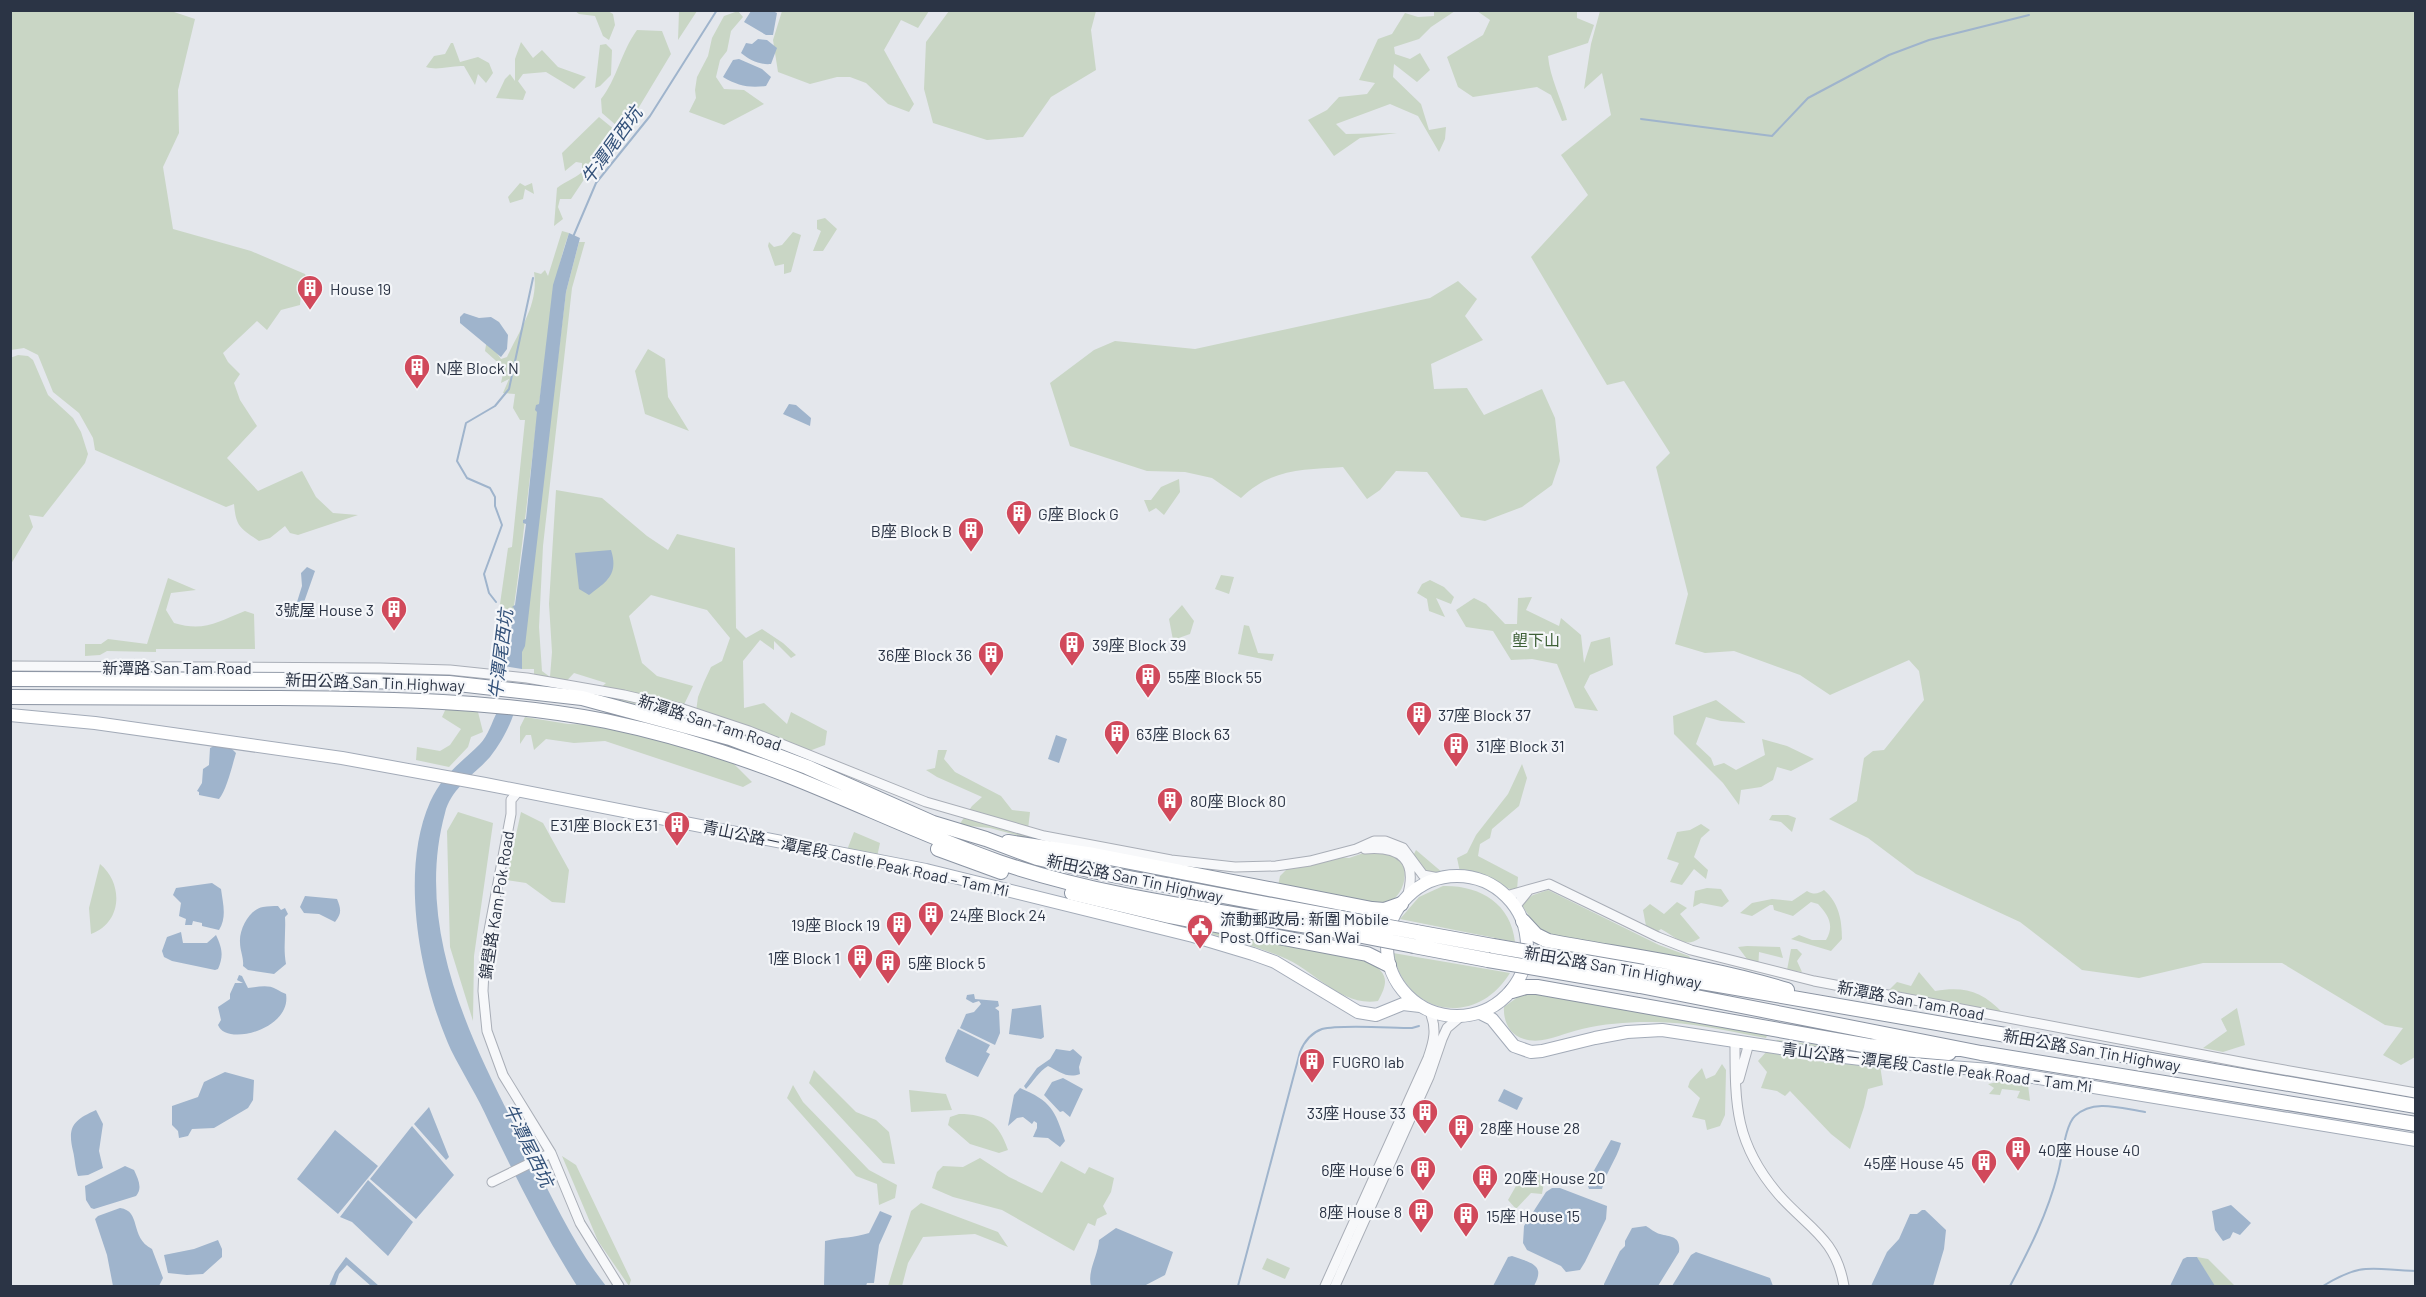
<svg xmlns="http://www.w3.org/2000/svg" width="2426" height="1297" viewBox="0 0 2426 1297" font-family="Barlow,'Noto Sans TC',sans-serif">
	<style>
		.green { fill: #c9d6c5 }
		.water { fill: #9fb4cc }
		.lines { fill: none; stroke-linecap: round; stroke-linejoin: round }
		.stream { stroke: #9fb4cc; stroke-width: 2 }
		.minor-casing { stroke: #a9aeb7; stroke-width: 11 }
		.major-casing { stroke: #a3abb8; stroke-width: 14 }
		.highway-casing { stroke: #8b94a3; stroke-width: 16 }
		.minor { stroke: #f7f8fa; stroke-width: 9 }
		.major { stroke: #fff; stroke-width: 12 }
		.highway { stroke: #fff; stroke-width: 14 }
		.highway-bridge-casing { stroke: #8b94a3; stroke-width: 16; stroke-linecap: butt }
		.highway-bridge { stroke: #fff; stroke-width: 14 }
		.labels { text-anchor: middle; dominant-baseline: central; stroke-width: 4.5; stroke-linejoin: round; paint-order: stroke }
		.poi-label { font-size: 16px; fill: #2b3445; stroke: #f4f6f9; text-anchor: start }
		.park-label { font-size: 16px; fill: #3f6138; stroke: #f4f6f9 }
		.street-label { font-size: 16px; fill: #2b3445; stroke: #f4f6f9 }
		.water-label { font-size: 18px; font-style: italic; fill: #34527a; stroke: #f4f6f9 }
	</style>
	<rect width="100%" height="100%" fill="#e4e7ec"/>
	<path class="green" d="M10,11H171L195,19L178,90L179,133L163,167L173,229L251,251L305,274L309,284L301,295L300,305L281,310L267,330L257,321L223,353L228,362L240,374L234,383L240,400L257,426L227,458L258,491L302,471L316,497L333,513L358,515L298,535L290,533L285,526L270,538L259,541C240,528 236,527 234,504L226,507L95,450L93,438L79,413L53,392L38,355L24,348L11,350Z
		M575,11H608L613,14L615,25L609,40L603,36L595,16L579,14Z
		M679,11H697L678,40Z
		M738,11L743,17L731,31L727,51L720,60L716,77L724,89L744,90L764,104L724,125L689,112L696,98L695,90L697,77L708,56L712,38L724,16Z
		M782,11H929L918,28L901,20L884,50L914,104L909,112L888,104L866,83L850,77H837L810,84L778,72L773,40Z
		M949,11H1096L1091,30L1096,70L1051,97L1023,137L987,140L933,123L924,89L926,42Z
		M1434,11H1455L1431,27L1419,39L1394,47L1395,54L1410,59L1420,53L1430,70L1417,82L1394,64L1393,77L1421,104L1429,130L1446,127L1445,139L1439,152L1418,116L1390,104L1336,124L1346,134L1397,133L1360,138L1334,156L1308,120L1327,110L1339,97L1367,94L1375,83L1359,80L1378,39L1392,34L1405,13L1418,17L1434,16Z
		M1477,11H1577V18L1594,25L1588,43L1548,56C1550,78 1561,98 1567,120L1562,121L1551,95L1537,87L1473,97L1458,87L1447,57L1483,35L1490,20Z
		M1600,11H2415V1057L2401,1065L2383,1055L2403,1028L2385,1025L2282,963H2203L2139,978L2082,970L2020,922L1916,874L1868,838L1829,819L1857,801L1864,758L1873,751L1884,750L1924,700L1919,671L1909,660L1830,695L1800,675L1734,651L1705,653L1675,644L1688,594L1656,467L1670,453L1624,381L1607,385L1531,257L1588,195L1561,155L1611,115L1602,73L1584,89L1591,44Z
		M637,30L662,31L671,54L624,132L602,113L601,99C617,79 621,52 637,30Z
		M521,42L533,58L542,50L558,67L586,77L574,89L546,72L523,74L518,81L526,92L523,100L496,98L505,79L510,74L515,81V59Z
		M451,43H453L460,62L478,57L489,63L493,73L486,83L478,74L475,85L464,66C451,65 439,71 426,67L434,56L445,54Z
		M606,44L612,50L611,75L600,86L595,88L600,45Z
		M599,117L615,130L610,148L593,166L571,199H560L558,207L563,219L554,226L557,188C566,181 574,179 582,172V163L576,162L565,171L562,153Z
		M520,183L525,186L532,183L534,194L525,189L523,199L510,203L508,197Z
		M825,218L837,229L823,251H813L821,231L817,229V220Z
		M562,231L569,233C553,277 550,323 544,368C530,464 523,552 508,647L504,658L499,656L498,660L504,663V666L499,667L493,653L508,548L512,547L525,420H520L513,408L515,394L503,393L509,379L501,383L504,368L485,351L487,339L501,359L507,357C520,329 539,304 534,272L541,274L545,270L548,276Z
		M793,232L801,235L791,272L784,274V264L775,266L768,246L769,242L774,247L782,245Z
		M579,242H585L572,288L543,546L539,627L542,671L550,677L552,652L549,604L556,490L602,498L647,536L668,550L677,534L735,548L736,628L746,638L762,629L783,643L796,655L791,658L774,641V650L760,640L743,661L744,708L764,703L787,724L791,712L827,731L825,745L796,756L695,719L698,697L704,682L711,667L722,661L730,638L707,610L651,595L629,616L642,663L657,676L693,686L679,715L598,695L594,698L585,690L596,692L606,683L574,673L559,689L534,683V669H522V651L566,292Z
		M1458,281L1477,299L1465,316L1483,340L1431,364L1434,389L1467,388L1484,415L1542,389L1555,418L1560,461L1552,485L1522,507L1485,521L1461,517L1427,472L1396,471L1380,490L1367,499L1343,467C1303,470 1272,468 1241,498L1212,478L1185,472L1147,471L1070,446L1050,383L1094,350L1115,341L1195,349L1430,298Z
		M648,349L665,359L668,397L689,431L645,414L635,371Z
		M18,355L28,356L33,360L48,395L73,418L81,432L88,454L85,463L43,517L29,515L33,527L11,564L10,358Z
		M1179,479L1180,492L1164,515L1156,508L1149,512L1144,500H1151L1161,487Z
		M1221,575L1234,577L1229,594L1215,589Z
		M168,578L196,590L171,593L166,610L174,623C204,632 217,622 245,611L254,614L255,649H156V652L107,651L100,655L85,656V644H101L108,639L147,644Z
		M1430,580L1444,587L1454,597L1451,604L1436,598L1445,617L1429,611L1427,599L1417,593L1422,584Z
		M1532,597L1526,610L1559,626L1561,618L1581,635L1584,663L1591,642L1610,637L1613,665L1590,675L1584,687L1598,711L1575,708L1557,664L1532,659L1511,660L1493,631L1466,627L1456,610L1474,598L1486,604L1505,624H1517L1518,598Z
		M1182,605L1194,621L1190,634L1173,640L1169,619Z
		M1244,625L1249,626L1258,653L1274,654L1272,661L1238,654Z
		M1716,700L1746,723L1721,721L1706,717L1696,744L1711,758L1714,766L1724,763L1736,770L1765,755L1762,739L1787,746L1814,759L1791,771L1777,767L1773,780L1761,787L1741,790L1739,805L1723,783L1674,734L1673,716Z
		M448,704H462L478,712L483,732L471,737L468,747L449,767L416,760L417,747L440,751L450,745L461,729L442,717Z
		M525,717L568,724L600,725L667,741L732,762L752,782L743,787L605,741L574,743L546,739L534,750L531,735H526L520,744V727Z
		M938,750H947L944,759L955,772L1001,796L1012,810L1030,812L1027,838L990,828L959,825L972,806L982,797L937,777L926,770L935,768Z
		M1522,764L1527,778L1519,806L1492,829L1490,838L1480,844L1478,856L1518,877L1517,890C1501,889 1477,876 1460,872L1457,858L1467,853L1476,835L1508,794Z
		M458,812L493,823L474,956L473,1021L450,947L447,831Z
		M521,812L543,823L569,870L565,903L552,902L526,883L506,880Z
		M1772,815H1788L1796,818L1792,832L1781,822L1769,820Z
		M1701,824L1710,830L1701,838L1694,857L1708,870L1706,879L1694,869L1682,885L1670,882L1679,863L1667,859L1677,832L1690,830Z
		M854,832L880,843L877,857L847,850Z
		M1378,848C1382,850 1388,850 1392,852C1414,866 1405,897 1384,906L1278,886L1280,876L1289,867L1340,857L1349,858Z
		M1416,850L1443,873L1426,877L1413,856Z
		M100,864C124,884 122,923 91,934L89,908Z
		M1443,886C1479,885 1511,903 1515,942L1400,919L1419,897Z
		M1707,888L1721,889L1729,901L1722,907L1701,903L1693,907L1695,891Z
		M1548,890L1659,945L1689,956L1693,962L1550,936L1538,929L1521,904L1533,895Z
		M1824,890C1839,903 1842,920 1842,939L1831,951L1791,939L1799,935L1812,940H1826C1835,925 1828,915 1818,904L1811,902L1793,916L1774,910L1773,905H1770L1752,916L1740,913L1752,903L1772,899L1792,901L1807,891C1814,895 1818,894 1824,890Z
		M1677,902L1687,908L1680,914L1700,938C1684,949 1676,937 1661,929L1658,931L1646,926L1643,910L1650,904L1664,914Z
		M1203,927L1366,960C1387,972 1390,980 1378,1001C1340,1007 1315,970 1282,957C1255,946 1226,937 1197,931Z
		M1747,946L1780,947L1783,958L1759,952L1758,972L1743,969L1747,959L1738,947Z
		M1791,949H1797L1802,954L1797,961L1802,972L1787,970Z
		M1393,953L1510,973C1476,1028 1406,1016 1393,953Z
		M1919,972L1935,991C1964,986 1982,991 2003,1013L1889,990L1897,982L1911,986Z
		M1522,994L1541,995L1768,1033L1766,1038C1727,1031 1687,1021 1647,1022C1626,1022 1603,1024 1582,1029C1563,1033 1543,1045 1524,1039C1509,1035 1503,1020 1504,1007Z
		M2237,1008L2245,1045L2223,1052L2203,1048L2227,1031L2221,1019Z
		M1777,1040L1878,1052L1883,1085L1868,1089L1864,1107L1850,1149L1831,1134L1790,1091L1785,1096L1777,1091L1761,1088L1767,1072L1758,1061Z
		M1722,1064L1726,1070L1725,1115L1720,1126L1707,1130L1705,1120L1692,1117L1700,1098L1688,1087L1690,1081L1702,1068L1706,1079L1715,1075Z
		M814,1070L856,1112L876,1120L889,1132L895,1164L883,1163L809,1083Z
		M1998,1082L2028,1085L2030,1101L2017,1098L2020,1091L2002,1089L2000,1095L1989,1094L1994,1088L1988,1084Z
		M793,1085L803,1102L869,1170L897,1185L895,1198L879,1205L877,1184L856,1176L787,1098Z
		M909,1090L946,1094L952,1110L911,1112Z
		M959,1114C988,1114 999,1124 1008,1150L999,1153L970,1144L948,1125L950,1117Z
		M562,1156L576,1165L631,1280L629,1286L598,1241Z
		M980,1158L1009,1177L1042,1193L1061,1161L1085,1174L1089,1167L1114,1178L1111,1192L1103,1206L1107,1214L1097,1219L1095,1226L1088,1223L1074,1251L1002,1210L953,1197L932,1188L937,1172L943,1166L963,1167Z
		M1528,1170L1540,1175L1551,1172L1558,1179L1551,1185L1544,1182L1542,1194L1531,1193L1516,1209L1508,1200L1524,1172Z
		M921,1203L998,1232L1008,1247L975,1234L923,1237L908,1263L902,1286H888L911,1211Z
		M2197,1257L2208,1259L2235,1286H2214Z
		M1267,1258L1290,1268L1285,1279L1262,1269Z"/>
	<path class="water" d="M751,11H773L777,13L773,35H766L744,22Z
		M758,39L767,40L777,48L771,64C759,65 750,60 741,53L746,43L752,44Z
		M739,59L762,69L771,77L766,86C749,88 738,86 723,77L733,60Z
		M569,233L580,238L566,292L525,646L522,652V669L504,666V663L501,661L508,647L514,608L512,607L515,605L526,524L523,523V520L526,519L537,412L535,410L536,405L539,404L553,285Z
		M464,313L479,318L491,317L499,322L508,335L507,349L501,357L460,323V317Z
		M789,404L796,405L811,418L810,426L783,414Z
		M611,550C619,575 606,582 589,595L579,589L575,553Z
		M307,567L315,571L303,605L297,602L302,586L301,573Z
		M497,712L514,713C508,730 501,743 490,757C474,775 451,788 445,813C412,934 477,1053 531,1157C554,1201 575,1247 606,1286H577C544,1234 516,1178 489,1122C478,1097 463,1074 451,1050C420,981 399,873 430,802C443,774 460,764 480,744C488,736 492,722 497,712Z
		M1056,735L1067,739L1059,763L1048,759Z
		M220,743H226L236,753C232,766 227,789 219,799L199,795V792L197,791L202,783L203,769L209,765L210,748Z
		M212,883L221,889C223,904 227,917 219,930L202,926V923L193,921L192,925H185L186,919L179,916L181,903L173,895L176,888Z
		M305,896L337,899C341,909 342,913 335,922L319,914L304,913L300,907Z
		M278,906L281,910L285,908L288,914L285,917C286,933 283,948 286,964L274,974L248,970L243,966C244,958 240,951 240,942C239,929 250,909 263,907C268,906 273,906 278,906Z
		M181,932L183,943H207L216,935C222,948 224,955 218,969L215,970L172,961L164,957L162,951L167,937Z
		M239,975L242,976L248,988C257,987 268,984 276,989C280,991 283,993 286,994C292,1029 226,1047 218,1025L221,1020L218,1007L230,999V994L235,983H243L237,980Z
		M974,994L975,999L998,1001L999,1006L995,1008L999,1011L1000,1033L995,1045L960,1028L966,1014L974,1012L981,1004L979,1001L973,1003L966,999L967,995Z
		M1041,1005L1044,1037L1041,1039L1009,1034L1012,1009Z
		M958,1029L990,1045L986,1052L990,1054L978,1077L946,1062L945,1058Z
		M1056,1049L1070,1051L1073,1049L1082,1057L1079,1067L1080,1074C1067,1079 1059,1071 1048,1066C1039,1071 1033,1082 1026,1089L1024,1086L1037,1068L1050,1059Z
		M225,1072L254,1080L253,1100L248,1108L214,1128L192,1129L188,1136L179,1138L178,1131L172,1125V1106L198,1097L204,1082Z
		M1063,1078L1083,1089L1070,1117L1063,1111L1060,1112L1044,1095L1052,1082Z
		M1020,1088C1051,1101 1055,1110 1065,1141L1060,1147L1048,1138L1033,1137L1037,1128V1123L1034,1121L1032,1124L1023,1117L1017,1118L1008,1126L1014,1095Z
		M1504,1089L1523,1098L1517,1110L1498,1101Z
		M429,1107L449,1157L446,1160L414,1124Z
		M96,1110L103,1124L99,1151L103,1168L88,1175L78,1176C75,1168 75,1159 73,1151C67,1126 74,1120 96,1110Z
		M412,1126L454,1175L416,1219L370,1179Z
		M335,1130L378,1166L338,1214L297,1179Z
		M1611,1140L1621,1143C1617,1159 1605,1173 1602,1189H1589L1587,1183Z
		M125,1166L134,1170C138,1179 143,1188 136,1196L94,1209L91,1208L86,1200L85,1186Z
		M368,1180L413,1222L388,1256L352,1222L340,1217Z
		M1552,1188H1560L1607,1206L1606,1219L1585,1262L1580,1270L1566,1272L1561,1266L1527,1250L1523,1243L1524,1226L1546,1192Z
		M2231,1205L2251,1223L2240,1235L2233,1232L2230,1238L2223,1241L2215,1230L2212,1211Z
		M120,1208C142,1211 129,1237 152,1249L163,1278L159,1286H113L107,1255L95,1219L98,1216Z
		M1922,1210H1925L1946,1230L1944,1249L1933,1286H1871L1887,1252L1899,1239L1910,1214H1917Z
		M880,1211L892,1216L879,1245L874,1283H867L866,1286H824L825,1241C841,1237 854,1238 869,1233Z
		M1646,1226C1650,1228 1655,1233 1660,1234C1671,1237 1681,1236 1679,1252L1658,1286H1604V1284L1620,1251L1625,1246V1241L1632,1228Z
		M1116,1228L1173,1252L1165,1275L1144,1286H1091C1087,1271 1098,1256 1099,1240Z
		M218,1240L222,1249V1257L203,1274L187,1275L168,1273L164,1255L194,1249Z
		M1696,1252L1770,1278L1773,1286H1672L1691,1255Z
		M1512,1256C1531,1263 1546,1264 1534,1286H1493L1508,1257Z
		M346,1257L379,1286H371L347,1265L339,1274L335,1286H329L335,1272Z
		M2187,1257H2197L2215,1286H2170L2183,1259Z"/>
	<g class="lines">
		<path class="stream" d="M1641,119L1772,136L1808,98L1889,55L1929,40L2029,15
			M573,237L596,183L650,116L717,10
			M496,602L489,593L484,574L502,525L495,506V497L490,488L467,478L457,461L466,423L495,406L509,389L533,278
			M1238,1286L1300,1052C1304,1042 1311,1033 1322,1029C1340,1024 1391,1028 1412,1028L1419,1026
			M2010,1286C2030,1248 2047,1215 2058,1173C2062,1159 2065,1125 2075,1116C2094,1098 2123,1109 2145,1112
			M2323,1286C2364,1261 2372,1270 2416,1271"/>
		<g class="minor-casing">
			<path id="minor" d="M10,666L380,668L450,670L527,678L624,695L680,708L749,731L926,802L1044,836L1171,860L1235,867L1276,866L1310,861L1356,849L1374,841H1385L1403,848L1423,875L1439,878
				M516,794L511,800V814L487,941L484,970L483,991L487,1031L503,1075L551,1153L580,1223L619,1286
				M1365,849C1401,846 1418,860 1407,897
				M1506,896L1549,884L1658,937L1691,950L1814,981L2256,1065L2416,1093
				M1515,907L1528,891
				M1735,1042C1735,1106 1735,1144 1779,1195C1808,1228 1836,1238 1844,1286
				M1739,1079L1749,1043
				M492,1182L551,1153
				M1325,1286L1428,1058C1434,1041 1437,1029 1430,1012
				M1335,1286L1429,1077L1442,1039L1447,1028L1460,1017"/>
		</g>
		<g class="major-casing">
			<path id="major" d="M10,715L95,723L342,758L485,784L926,870L1193,936L1253,954L1275,962L1358,1012L1376,1015L1403,1004L1420,1006
				M1387 946a70 70 0 1 1 140 0a70 70 0 1 1-140 0Z
				M1480,1013L1492,1019L1514,1046L1531,1052L1542,1051L1595,1038L1627,1032L1662,1030L1819,1054L1886,1062L1990,1070L2416,1140"/>
		</g>
		<g class="highway-casing">
			<path id="highway" d="M10,679L319,680L449,683L582,698L730,738L807,767L933,823L986,839L1037,858L1102,873L1341,918
				M10,697C100,697 189,698 278,698C389,699 497,700 606,721C669,734 730,753 789,776C860,804 927,837 999,862C1110,900 1226,911 1341,932
				M1008,842L1094,855L1372,909L1384,910L1401,904
				M938,849L1001,872
				M1072,893L1169,916L1367,954L1389,965
				M1523,921L1536,935L1548,941C1628,956 1710,966 1787,990
				M1416,932L1493,946
				M1414,946L1488,960
				M1643,972L2416,1106
				M1640,986L1981,1053L2416,1124
				M1512,991L1526,987H1537L1869,1046L1949,1053"/>
		</g>
		<use href="#minor" class="minor"/>
		<use href="#major" class="major"/>
		<use href="#highway" class="highway"/>
		<g class="highway-bridge-casing">
			<path id="highway-bridge" d="M1341,918L1416,932
				M1341,932L1414,946
				M1493,946L1643,972
				M1488,960L1640,986"/>
		</g>
		<use href="#highway-bridge" class="highway-bridge"/>
	</g>
	<defs>
		<g id="building-pin" transform="scale(1.35)"><path d="M0 17L-7.5 6A9.5 9.5 0 1 1 7.5 6Z" fill="#d1495b" stroke="#f4f6f9"/><path d="M-4-6H4V6H1V3H-1V6H-4ZM-2.5-4.3h1.7v1.8h-1.7ZM.8-4.3h1.7v1.8H.8ZM-2.5-1h1.7V.8h-1.7ZM.8-1h1.7V.8H.8Z" fill="#fff"/></g>
		<g id="civic-pin" transform="scale(1.35)"><path d="M0 17L-7.5 6A9.5 9.5 0 1 1 7.5 6Z" fill="#d1495b" stroke="#f4f6f9"/><path d="M-.6-6.5H3V-4.5H.6V-3L4-1V1h2V6H-6V1h2V-1L-.6-3ZM-1.2 2.5V6h2.4V2.5Z" fill="#fff"/></g>
	</defs>
	<g fill-rule="evenodd">
		<use href="#building-pin" x="310" y="288"/>
		<use href="#building-pin" x="417" y="367"/>
		<use href="#building-pin" x="1019" y="513"/>
		<use href="#building-pin" x="971" y="530"/>
		<use href="#building-pin" x="394" y="609"/>
		<use href="#building-pin" x="1072" y="644"/>
		<use href="#building-pin" x="991" y="654"/>
		<use href="#building-pin" x="1148" y="676"/>
		<use href="#building-pin" x="1419" y="714"/>
		<use href="#building-pin" x="1117" y="733"/>
		<use href="#building-pin" x="1456" y="745"/>
		<use href="#building-pin" x="1170" y="800"/>
		<use href="#building-pin" x="677" y="824"/>
		<use href="#building-pin" x="931" y="914"/>
		<use href="#building-pin" x="899" y="924"/>
		<use href="#civic-pin" x="1200" y="927"/>
		<use href="#building-pin" x="860" y="957"/>
		<use href="#building-pin" x="888" y="962"/>
		<use href="#building-pin" x="1312" y="1061"/>
		<use href="#building-pin" x="1425" y="1112"/>
		<use href="#building-pin" x="1461" y="1127"/>
		<use href="#building-pin" x="2018" y="1149"/>
		<use href="#building-pin" x="1984" y="1162"/>
		<use href="#building-pin" x="1423" y="1169"/>
		<use href="#building-pin" x="1485" y="1177"/>
		<use href="#building-pin" x="1421" y="1211"/>
		<use href="#building-pin" x="1466" y="1215"/>
	</g>
	<g class="labels">
		<g class="poi-label">
			<text x="330" y="288">House 19</text>
			<text x="436" y="367">N座 Block N</text>
			<text x="1038" y="513">G座 Block G</text>
			<text x="952" y="530" text-anchor="end">B座 Block B</text>
			<text x="374" y="609" text-anchor="end">3號屋 House 3</text>
			<text x="1092" y="644">39座 Block 39</text>
			<text x="972" y="654" text-anchor="end">36座 Block 36</text>
			<text x="1168" y="676">55座 Block 55</text>
			<text x="1438" y="714">37座 Block 37</text>
			<text x="1136" y="733">63座 Block 63</text>
			<text x="1476" y="745">31座 Block 31</text>
			<text x="1190" y="800">80座 Block 80</text>
			<text x="658" y="824" text-anchor="end">E31座 Block E31</text>
			<text x="950" y="914">24座 Block 24</text>
			<text x="1220" y="918">流動郵政局: 新圍 Mobile<tspan x="1220" dy="18">Post Office: San Wai</tspan></text>
			<text x="880" y="924" text-anchor="end">19座 Block 19</text>
			<text x="840" y="957" text-anchor="end">1座 Block 1</text>
			<text x="908" y="962">5座 Block 5</text>
			<text x="1332" y="1061">FUGRO lab</text>
			<text x="1406" y="1112" text-anchor="end">33座 House 33</text>
			<text x="1480" y="1127">28座 House 28</text>
			<text x="2038" y="1149">40座 House 40</text>
			<text x="1964" y="1162" text-anchor="end">45座 House 45</text>
			<text x="1404" y="1169" text-anchor="end">6座 House 6</text>
			<text x="1504" y="1177">20座 House 20</text>
			<text x="1402" y="1211" text-anchor="end">8座 House 8</text>
			<text x="1486" y="1215">15座 House 15</text>
		</g>
		<g class="park-label">
			<text x="1536" y="639">塱下山</text>
		</g>
		<g class="street-label">
			<text x="177" y="667">新潭路 San Tam Road</text>
			<text transform="translate(375 682) rotate(2)">新田公路 San Tin Highway</text>
			<text transform="translate(710 722) rotate(18)">新潭路 San Tam Road</text>
			<text transform="translate(856 858) rotate(12)">青山公路－潭尾段 Castle Peak Road – Tam Mi</text>
			<text transform="translate(1135 878) rotate(12)">新田公路 San Tin Highway</text>
			<text transform="translate(496 905) rotate(-81)">錦壆路 Kam Pok Road</text>
			<text transform="translate(1613 967) rotate(10)">新田公路 San Tin Highway</text>
			<text transform="translate(1911 1000) rotate(11)">新潭路 San Tam Road</text>
			<text transform="translate(2092 1050) rotate(10)">新田公路 San Tin Highway</text>
			<text transform="translate(1937 1067) rotate(7)">青山公路－潭尾段 Castle Peak Road – Tam Mi</text>
		</g>
		<g class="water-label">
			<text transform="translate(611 145) rotate(-54)">牛潭尾西坑</text>
			<text transform="translate(500 654) rotate(-83)">牛潭尾西坑</text>
			<text transform="translate(529 1145) rotate(64)">牛潭尾西坑</text>
		</g>
	</g>
	<rect width="2426" height="1297" fill="none" stroke="#2b3445" stroke-width="24"/>
</svg>
